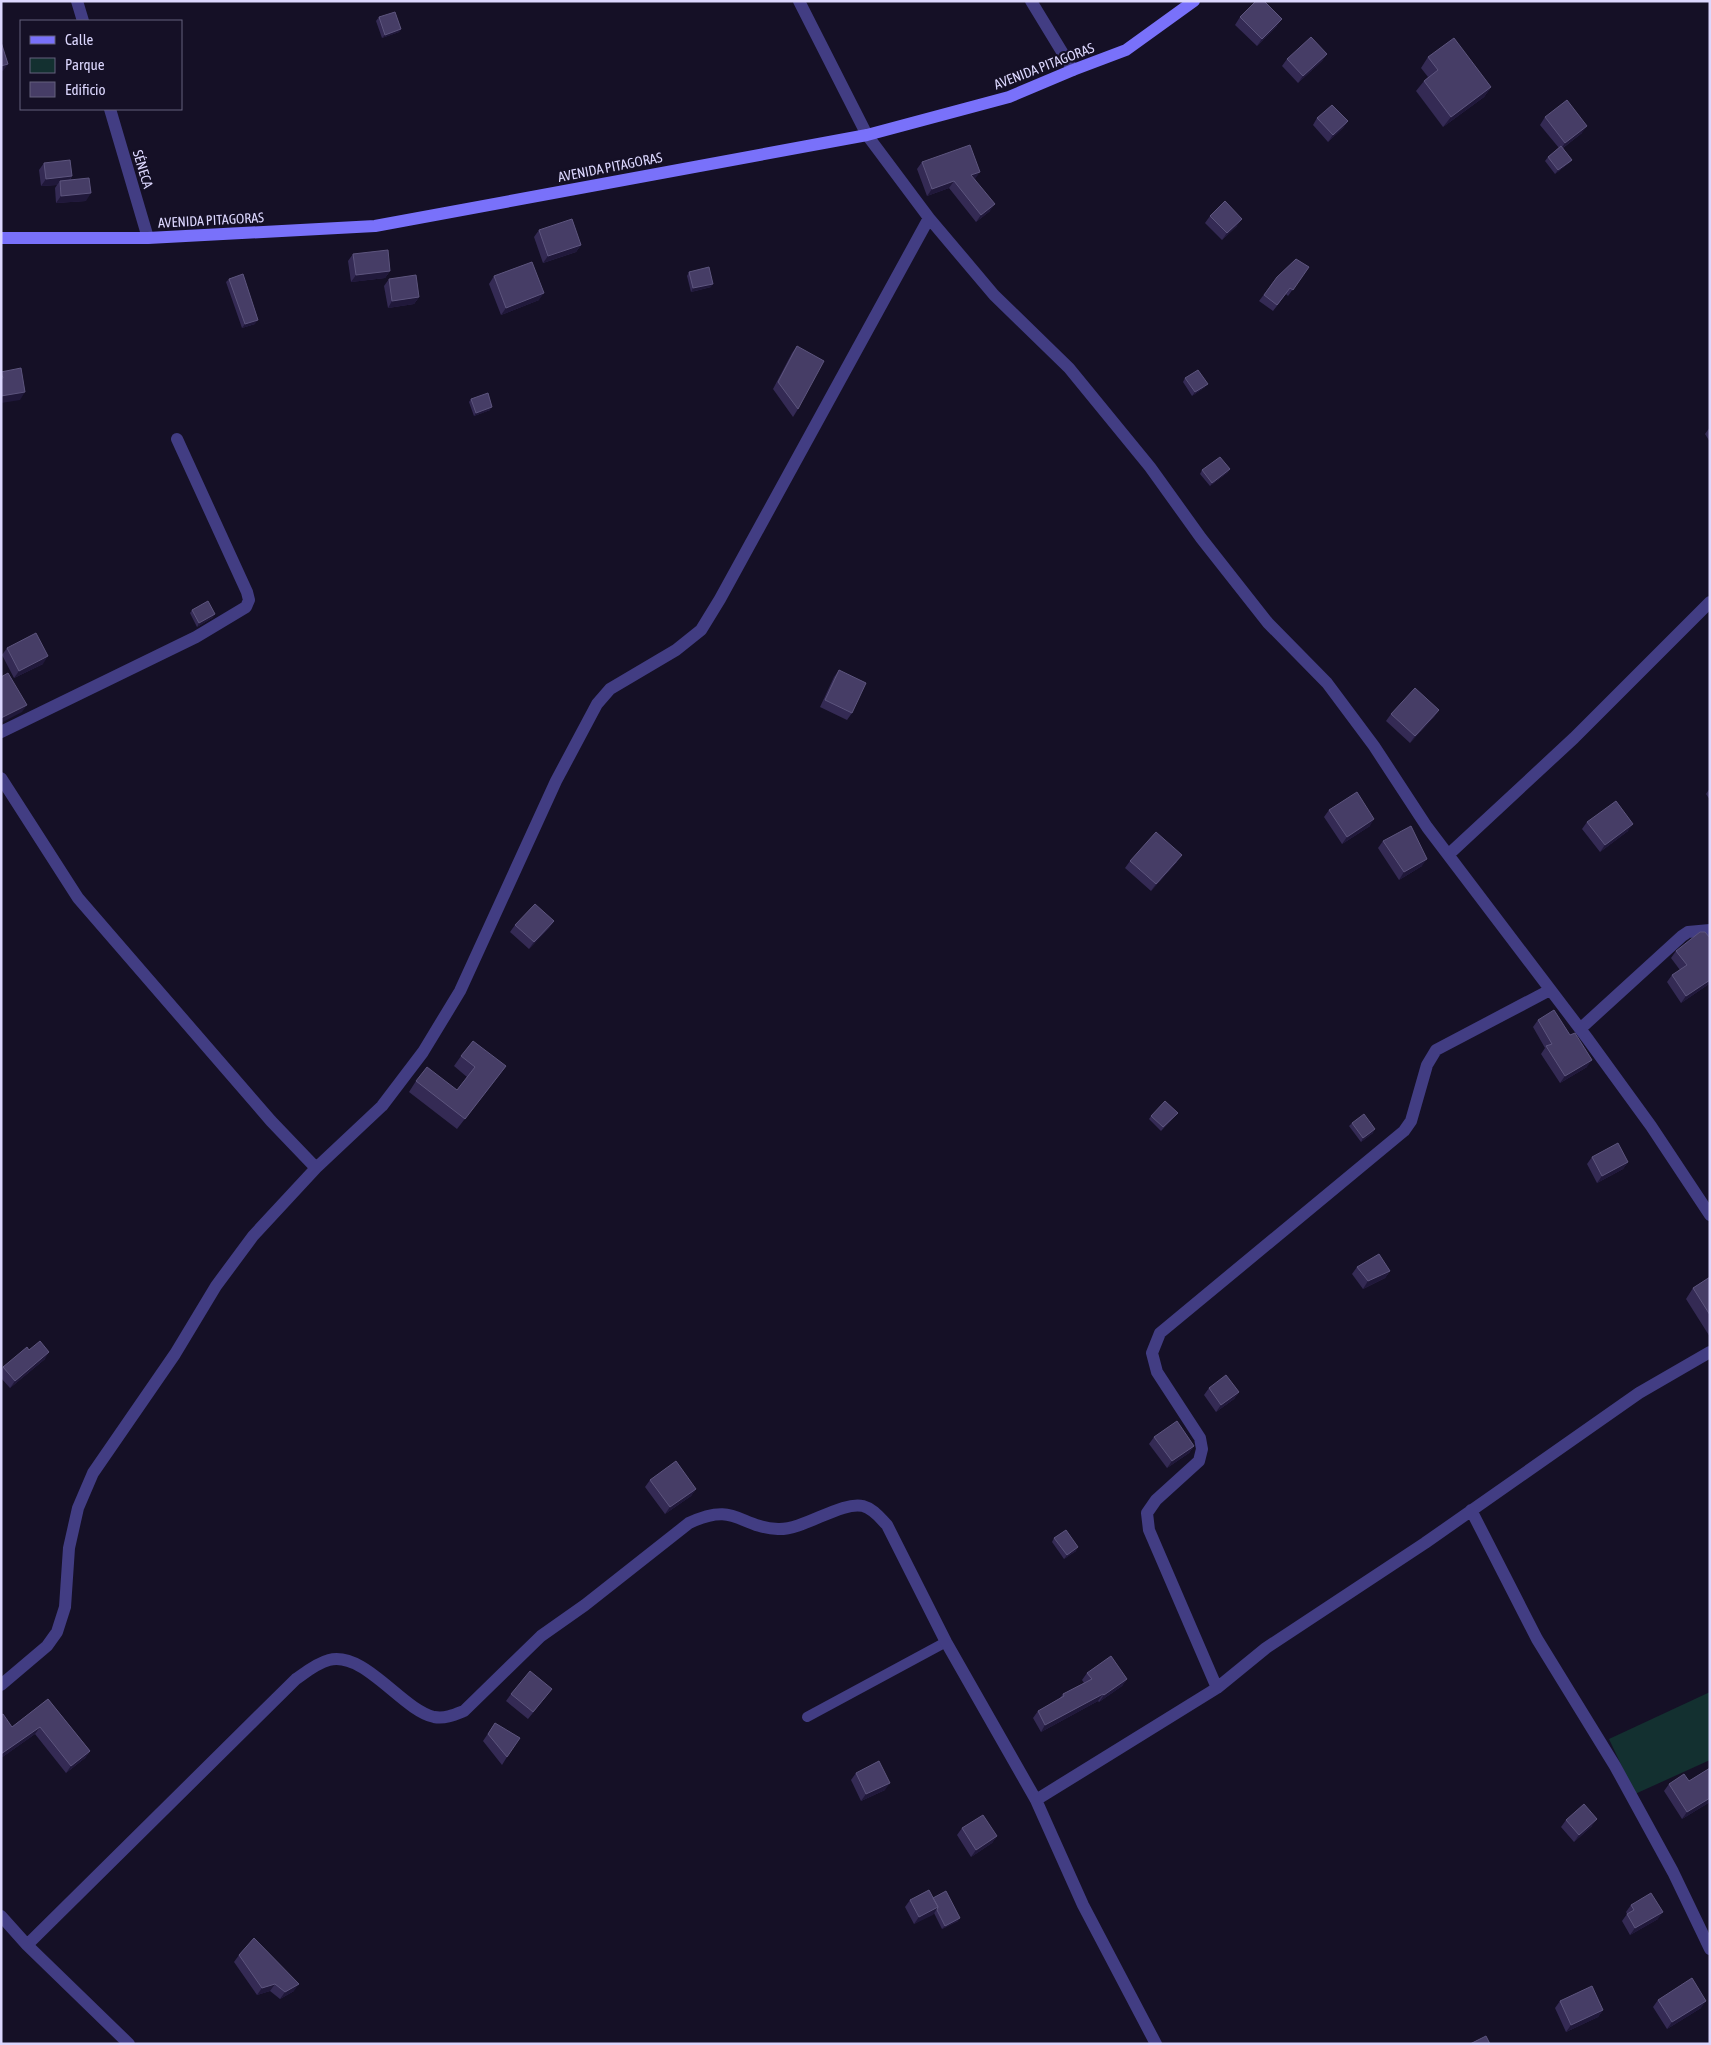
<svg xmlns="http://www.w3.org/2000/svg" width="1711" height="2045" viewBox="0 0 1711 2045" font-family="'Asap Condensed',sans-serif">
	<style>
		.green { fill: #133030 }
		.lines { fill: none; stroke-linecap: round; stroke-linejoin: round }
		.service { stroke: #423d83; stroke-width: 10 }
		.minor { stroke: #423d83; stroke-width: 12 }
		.secondary { stroke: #7971fa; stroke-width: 12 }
		.wall { fill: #342a54 }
		.shaded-wall { fill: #20183a }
		.building { fill: #463d66; stroke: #5d557e }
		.labels { text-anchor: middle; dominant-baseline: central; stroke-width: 4.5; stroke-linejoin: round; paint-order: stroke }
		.street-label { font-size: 14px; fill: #dcd7fe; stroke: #151026 }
	</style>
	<rect width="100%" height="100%" fill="#151026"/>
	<path class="green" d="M1710,1692V1760L1635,1794L1609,1739Z"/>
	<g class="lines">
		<path class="service" d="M807,1717L946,1642"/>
		<path class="minor" d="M77,1L83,21
			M799,1L867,135L929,218L994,295L1069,368L1150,467L1201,538L1268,623L1327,683L1374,746L1427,827L1587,1038L1651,1126L1710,1215
			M1031,1L1073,70
			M110,109L148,238
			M1,732L196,637L246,607L249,600L247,592L177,439
			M1,778L78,898L271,1121L316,1168
			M1448,855L1574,738L1710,602
			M1580,1029L1682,936L1688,932L1710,930
			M1471,1510L1537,1639L1615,1766L1673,1872L1710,1949
			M1,1685L47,1646L57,1632L65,1607L69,1548L78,1508L93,1473L175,1354L216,1286L253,1236L316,1168L382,1106L423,1052L460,991L556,781L597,704L610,689L676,650L701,630L720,599L929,218
			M1217,1688L1149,1530L1147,1513L1156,1500L1199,1461L1202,1449L1200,1438L1157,1372L1152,1353L1160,1333L1404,1131L1411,1121L1427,1065L1436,1050L1550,990
			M1036,1800L1217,1688L1266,1648L1425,1543L1639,1393L1710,1352
			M1,1916L27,1945L129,2044
			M27,1945L296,1679C306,1672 317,1663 329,1660C365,1651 402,1710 434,1717C445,1719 454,1715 464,1711L541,1636L585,1605L689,1523C736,1501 738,1527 778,1529C804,1530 841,1501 863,1506C874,1509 880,1518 887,1525L946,1642L1036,1800L1083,1905L1156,2044"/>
		<path class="secondary" d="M1,238H148L375,226L867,135L1009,97L1073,70L1126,50L1194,1"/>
	</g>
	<path class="wall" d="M379,17L401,29L399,32L382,38L376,21Z
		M1240,17L1277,26L1257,46L1235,25Z
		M1327,54L1322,61L1298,83L1282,66L1287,59Z
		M1428,57L1491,87L1484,97L1443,127L1416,91L1424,81L1428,77L1421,68Z
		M1545,117L1582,133L1563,148L1572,160L1569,163L1555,174L1545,161L1548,157L1559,148L1540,125Z
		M1317,118L1348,121L1343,128L1328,142L1313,125Z
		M922,162L975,179L990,211L976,222L949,188L927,196L917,169Z
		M44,163L72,176L70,180L86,201L56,203L55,188L57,185L41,186L39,170Z
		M1210,216L1237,226L1222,240L1205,223Z
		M539,230L581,245L576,252L543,263L534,237Z
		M353,254L390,271L385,278L351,282L348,261Z
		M1309,267L1288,296L1286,294L1273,311L1259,301L1277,277Z
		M689,272L711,287L691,292L687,276Z
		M494,276L539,300L501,315L489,284Z
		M229,279L255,324L242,328L226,282Z
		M389,279L419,297L414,304L388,308L384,286Z
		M797,346L798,409L793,417L773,389L792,353Z
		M1185,378L1205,387L1192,396L1183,382Z
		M471,399L490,410L474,416L469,402Z
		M1710,427V442L1705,434Z
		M1230,469L1227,473L1210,486L1200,474L1202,470Z
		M192,610L215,614L212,618L197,627L190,613Z
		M7,648L43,664L14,678L2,655Z
		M839,670L852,713L847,720L820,707L834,677Z
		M1439,710L1434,717L1410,743L1386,721L1391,714Z
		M1710,788V800L1706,794Z
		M1329,810L1370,826L1342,844L1324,817Z
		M1587,822L1628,831L1600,852L1582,829Z
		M1383,841L1422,866L1399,880L1378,848Z
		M1130,861L1177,862L1151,891L1125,868Z
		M554,921L549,928L529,949L510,932L515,925Z
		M1676,951L1709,984L1681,1003L1667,982L1672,975L1680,970L1671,958Z
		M1538,1020L1587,1067L1560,1083L1541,1054L1545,1048L1533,1027Z
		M461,1056L506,1066L457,1129L409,1092L416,1081L457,1090L467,1077L454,1066Z
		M1178,1113L1161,1131L1149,1119L1151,1116Z
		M1352,1123L1373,1133L1361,1142L1349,1126Z
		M1592,1157L1628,1162L1623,1169L1597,1183L1587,1164Z
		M1357,1267L1390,1271L1385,1278L1363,1289L1352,1274Z
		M1710,1277V1337L1686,1299L1693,1288Z
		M29,1350L45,1359L10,1388L1,1378V1369L3,1367Z
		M1209,1388L1239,1392L1234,1399L1216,1412L1204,1395Z
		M1154,1437L1194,1446L1189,1453L1167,1468L1149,1444Z
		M650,1480L696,1489L691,1496L665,1514L645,1487Z
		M1054,1538L1076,1551L1064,1559L1052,1542Z
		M1087,1673L1127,1679L1122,1686L1099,1702L1098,1701L1041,1732L1033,1718L1038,1711L1059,1699L1063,1694L1084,1683L1082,1680Z
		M552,1689L528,1719L506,1701L511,1694Z
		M48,1699L90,1751L85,1758L66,1773L35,1734L1,1758V1715L12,1727Z
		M495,1723L507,1757L502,1765L483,1741Z
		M1710,1768V1802L1682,1819L1664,1791L1669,1784L1689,1781Z
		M856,1773L885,1790L861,1801L851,1780Z
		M1566,1820L1592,1826L1574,1842L1561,1827Z
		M962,1828L997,1836L992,1843L971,1857L957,1835Z
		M934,1898L958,1921L942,1929L934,1913L914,1924L905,1907L910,1900Z
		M1631,1905L1658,1919L1630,1935L1622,1921L1627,1914L1626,1912Z
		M239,1955L294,1991L280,1999L270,1991L257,1995L234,1962Z
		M1658,2000L1701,2008L1667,2029L1653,2007Z
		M1560,2001L1603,2010L1598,2017L1566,2032L1555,2008Z"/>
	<path class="shaded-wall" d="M1282,19L1277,26L1257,46L1262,39Z
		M401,29L399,32L382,38L385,35Z
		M1327,54L1322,61L1298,83L1303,76Z
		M8,64L3,71H1V66Z
		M1491,87L1484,97L1443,127L1451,117Z
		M1348,121L1343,128L1328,142L1333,135Z
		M1587,126L1582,133L1560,150L1565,143Z
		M1572,160L1569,163L1555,174L1558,170Z
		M980,172L975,179L971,175Z
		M72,176L67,183L60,181L57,185L41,186L46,179Z
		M954,181L949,188L927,196L932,189Z
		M91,193L86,201L56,203L61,196Z
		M995,204L990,211L976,222L981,215Z
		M1242,219L1237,226L1222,240L1227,233Z
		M581,245L576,252L543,263L548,256Z
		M390,271L385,278L351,282L356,275Z
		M713,284L711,287L691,292L693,288Z
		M544,293L539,300L501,315L506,308Z
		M419,297L414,304L388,308L392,301Z
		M258,320L255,324L242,328L245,324Z
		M1208,384L1205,387L1192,396L1195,392Z
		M25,392L20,400L1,403V396Z
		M492,407L490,410L474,416L476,413Z
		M1230,469L1227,473L1210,486L1212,483Z
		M215,614L212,618L197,627L199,623Z
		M48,656L43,664L14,678L19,671Z
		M27,705L22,712L1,723V718Z
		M1439,710L1434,717L1410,743L1415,736Z
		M1374,819L1370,826L1342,844L1347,837Z
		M1633,824L1628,831L1600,852L1605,845Z
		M1182,855L1177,862L1151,891L1156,884Z
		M1427,859L1422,866L1399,880L1404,872Z
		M554,921L549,928L529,949L534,942Z
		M1710,980V983L1709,984L1681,1003L1686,996Z
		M1592,1060L1587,1067L1560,1083L1565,1076Z
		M1375,1129L1373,1133L1361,1142L1363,1138Z
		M1628,1162L1623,1169L1597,1183L1602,1176Z
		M1390,1271L1385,1278L1363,1289L1368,1281Z
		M49,1352L45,1359L10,1388L15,1381Z
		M1239,1392L1234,1399L1216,1412L1221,1405Z
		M1194,1446L1189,1453L1167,1468L1172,1461Z
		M696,1489L691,1496L665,1514L670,1507Z
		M1078,1547L1076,1551L1064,1559L1067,1555Z
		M1127,1679L1122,1686L1099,1702L1104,1695Z
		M1103,1694L1098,1701L1041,1732L1045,1725Z
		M40,1727L35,1734L1,1758V1754Z
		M90,1751L85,1758L66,1773L71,1766Z
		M890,1783L885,1790L861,1801L866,1794Z
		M1710,1798V1802L1682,1819L1687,1812Z
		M1597,1819L1592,1826L1574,1842L1579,1835Z
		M997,1836L992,1843L971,1857L976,1850Z
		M938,1907L933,1915L914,1924L919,1917Z
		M1663,1912L1658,1919L1630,1935L1635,1928Z
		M960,1918L958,1921L942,1929L945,1926Z
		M275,1984L270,1991L257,1995L262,1988Z
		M299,1984L294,1991L280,1999L285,1992Z
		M1706,2001L1701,2008L1667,2029L1672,2022Z
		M1603,2010L1598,2017L1566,2032L1571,2025Z"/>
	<path class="building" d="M1256,1H1264L1282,19L1262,39L1240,17Z
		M395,12L401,29L385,35L379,17Z
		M1311,37L1327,54L1303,76L1287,59Z
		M1454,38L1491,87L1451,117L1424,81L1438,70L1428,57Z
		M1,42L8,64L1,66Z
		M1567,100L1587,126L1565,143L1545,117Z
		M1332,105L1348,121L1333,135L1317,118Z
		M970,145L980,172L971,175L995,204L981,215L954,181L932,189L922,162Z
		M1561,146L1572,160L1558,170L1548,157Z
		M70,160L72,176L46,179L44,163Z
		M89,178L91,193L61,196L60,181Z
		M1225,201L1242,219L1227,233L1210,216Z
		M572,219L581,245L548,256L539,230Z
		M388,250L390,271L356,275L353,254Z
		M1296,259L1309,267L1293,290L1290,288L1277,305L1264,295L1277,277Z
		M532,262L544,293L506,308L494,276Z
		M709,267L713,284L693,288L689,272Z
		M243,274L258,320L245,324L229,279Z
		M416,275L419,297L392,301L389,279Z
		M797,346L824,361L798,409L778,382Z
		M21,368L25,392L1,396V378H3L1,372Z
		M1198,370L1208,384L1195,392L1185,378Z
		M488,393L492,407L476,413L471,399Z
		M1220,457L1230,469L1212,483L1202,470Z
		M208,601L215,614L199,623L192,610Z
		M36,633L48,656L19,671L7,648Z
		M839,670L866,683L852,713L825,700Z
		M8,673L27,705L1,718V677Z
		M1415,688L1439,710L1415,736L1391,714Z
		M1357,792L1374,819L1347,837L1329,810Z
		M1616,801L1633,824L1605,845L1587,822Z
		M1411,826L1427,859L1404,872L1383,841Z
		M1156,832L1182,855L1156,884L1130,861Z
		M535,904L554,921L534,942L515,925Z
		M1700,932H1705L1710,938V980L1686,996L1672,975L1687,965L1676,951Z
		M1554,1010L1570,1035L1575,1033L1592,1060L1565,1076L1546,1046L1552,1044L1538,1020Z
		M473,1041L506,1066L465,1119L416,1081L427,1067L457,1090L475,1067L461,1056Z
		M1165,1101L1178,1113L1163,1127L1151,1116Z
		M1364,1114L1375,1129L1363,1138L1352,1123Z
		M1618,1143L1628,1162L1602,1176L1592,1157Z
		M1379,1254L1390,1271L1368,1281L1357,1267Z
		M1710,1277V1315L1693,1288Z
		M40,1341L49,1352L15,1381L3,1367L27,1347L29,1350Z
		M1226,1375L1239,1392L1221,1405L1209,1388Z
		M1177,1421L1194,1446L1172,1461L1154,1437Z
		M676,1461L696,1489L670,1507L650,1480Z
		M1066,1530L1078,1547L1067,1555L1054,1538Z
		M1111,1656L1127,1679L1104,1695L1103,1694L1045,1725L1038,1711L1064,1696L1063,1694L1092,1679L1087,1673Z
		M530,1671L552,1689L533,1712L511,1694Z
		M48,1699L90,1751L71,1766L40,1727L1,1754V1715L3,1714L12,1727Z
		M495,1723L520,1738L507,1757L488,1734Z
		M879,1761L890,1783L866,1794L856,1773Z
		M1710,1768V1798L1687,1812L1669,1784L1684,1774L1689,1781Z
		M1584,1804L1597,1819L1579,1835L1566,1820Z
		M983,1815L997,1836L976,1850L962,1828Z
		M929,1890L938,1907L919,1917L910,1900Z
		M946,1891L960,1918L945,1926L937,1910L938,1907L933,1898Z
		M1651,1893L1663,1912L1635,1928L1627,1914L1634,1910L1631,1905Z
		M254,1938L299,1984L285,1992L275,1984L262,1988L239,1955Z
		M1692,1978L1706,2001L1672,2022L1658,2000Z
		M1592,1986L1603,2010L1571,2025L1560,2001Z
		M1486,2036L1490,2044H1470Z"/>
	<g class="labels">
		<g class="street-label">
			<text transform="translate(1044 66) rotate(-21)">AVENIDA PITAGORAS</text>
			<text transform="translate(610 167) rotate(-11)">AVENIDA PITAGORAS</text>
			<text transform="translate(143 169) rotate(73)">SÉNECA</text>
			<text transform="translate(211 220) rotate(-3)">AVENIDA PITAGORAS</text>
		</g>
	</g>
	<rect width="1711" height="2045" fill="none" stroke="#dcd7fe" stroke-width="5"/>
	<rect x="20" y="20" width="162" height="90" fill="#151026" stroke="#65607c"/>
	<rect x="30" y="36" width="25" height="8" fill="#7971fa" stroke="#65607c"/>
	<text x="65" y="45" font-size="15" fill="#dcd7fe">Calle</text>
	<rect x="30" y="58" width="25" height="15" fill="#133030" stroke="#65607c"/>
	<text x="65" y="70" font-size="15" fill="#dcd7fe">Parque</text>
	<rect x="30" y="82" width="25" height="15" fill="#463d66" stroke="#65607c"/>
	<text x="65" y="95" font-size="15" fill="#dcd7fe">Edificio</text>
</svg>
